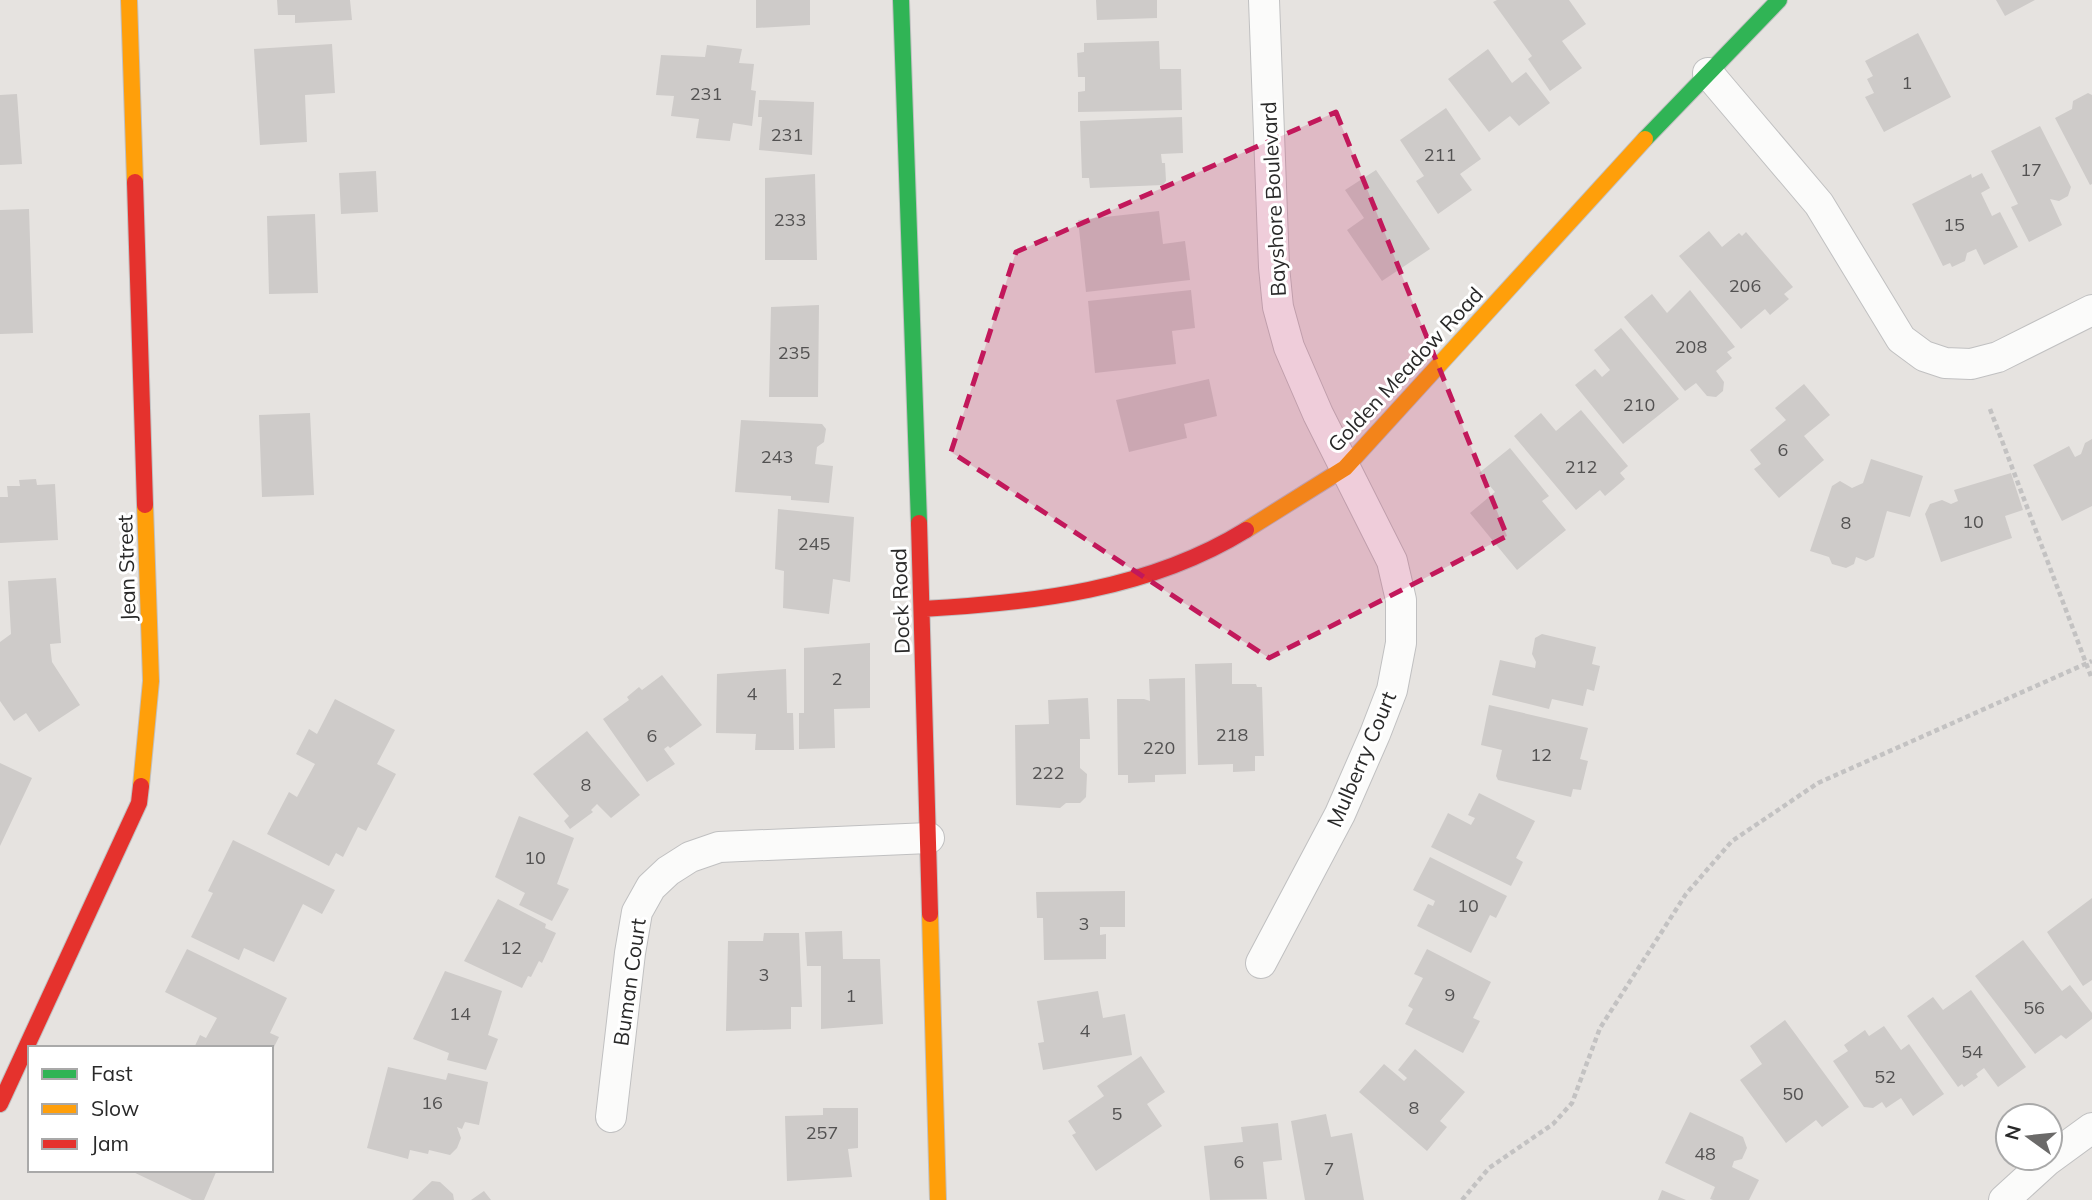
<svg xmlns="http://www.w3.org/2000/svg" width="2092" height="1200" viewBox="0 0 2092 1200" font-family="Mulish,sans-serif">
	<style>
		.building { fill: #cecbc9 }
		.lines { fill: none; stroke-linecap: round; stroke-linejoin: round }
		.street-casing { stroke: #c0c0c1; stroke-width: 32 }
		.fast-casing { stroke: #c0c0c1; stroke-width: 18 }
		.slow-casing { stroke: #c0c0c1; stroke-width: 18 }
		.jam-casing { stroke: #c0c0c1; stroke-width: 18 }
		.path { stroke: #c3c2c2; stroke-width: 4.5; stroke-dasharray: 5 3.5; stroke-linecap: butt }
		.street { stroke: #fbfbfa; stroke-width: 30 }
		.fast { stroke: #30b455; stroke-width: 16 }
		.slow { stroke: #ff9f0a; stroke-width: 16 }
		.jam { stroke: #e5322d; stroke-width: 16 }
		.marked { fill: #c2185b; fill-opacity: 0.2; stroke: #c2185b; stroke-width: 5; stroke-dasharray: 14 9; stroke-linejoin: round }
		.labels { text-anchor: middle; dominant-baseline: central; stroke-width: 6; stroke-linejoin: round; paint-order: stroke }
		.number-label { font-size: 18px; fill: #535252 }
		.street-label { font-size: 21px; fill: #292929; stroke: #fff }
	</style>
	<rect width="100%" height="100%" fill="#e6e3e0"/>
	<path class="building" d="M277,0H350L352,20L295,23V15H278Z
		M756,0H810V25L756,28Z
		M1096,0H1157V18L1097,20Z
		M1497,0H1569L1586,24L1562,41L1582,68L1550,91L1528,59L1532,56L1493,2Z
		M1996,0H2035L2005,16Z
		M1918,33L1951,97L1884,132L1865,97L1874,93L1867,79L1873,76L1865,61Z
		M1159,41L1160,69H1181L1182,110L1078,112V92L1085,91V77H1078L1077,53L1084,52V43Z
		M332,44L335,93L305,95L307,142L260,145L254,49Z
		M707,45L742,49L739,63L754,64L751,90L756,91L752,126L733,123L730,141L696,138L699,119L671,116L674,96L656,95L661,55L705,57Z
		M1488,49L1512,83L1526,72L1550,103L1519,126L1510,116L1489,132L1448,79Z
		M2088,93L2092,95V184L2090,185L2055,118L2072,109L2073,101Z
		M17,94L22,164L0,165V95Z
		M759,100L814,102L812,155L759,150L762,117H758Z
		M1446,108L1481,159L1460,174L1472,190L1438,214L1416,181L1424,176L1400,140Z
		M1182,117L1183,153L1161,154L1162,163H1165L1166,181L1163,185L1090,188L1089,178H1082L1080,121Z
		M2040,126L2071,187L2068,196L2059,201L2050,199L2062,225L2029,242L2011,207L2018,204L1991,151Z
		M1376,170L1430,249L1382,281L1347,230L1364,218L1345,190Z
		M376,171L378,212L341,214L339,173Z
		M1982,173L1990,188L1981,193L1992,216L2000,212L2018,247L1984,265L1976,249L1967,253L1965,261L1952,267L1950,263L1943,266L1912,204L1971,174L1972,178Z
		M815,174L817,260H765V178Z
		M29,209L33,333L0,334V210Z
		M1159,211L1163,244L1185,241L1190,280L1086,292L1078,220Z
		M315,214L318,293L269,294L267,216Z
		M1709,231L1722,247L1739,233L1742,236L1746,232L1793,287L1784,294L1789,299L1770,315L1765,309L1741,329L1679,256Z
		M1191,290L1195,328L1172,331L1176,364L1095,373L1088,301Z
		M1690,290L1735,347L1727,352L1732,358L1716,371L1724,382L1723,391L1716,397L1707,396L1696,383L1685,391L1624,317L1652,294L1667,313Z
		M819,305L818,397H769L771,307Z
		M1621,328L1679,399L1623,444L1575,385L1595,369L1602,377L1610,370L1594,350Z
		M1209,379L1217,416L1184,424L1187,438L1129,452L1116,400Z
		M1804,384L1830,415L1804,436L1824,460L1779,498L1754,469L1761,464L1750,450L1786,420L1775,408Z
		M1581,410L1628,466L1620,473L1625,479L1605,496L1600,490L1576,510L1514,436L1541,413L1556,431Z
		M310,413L314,495L262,497L259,415Z
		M741,420L822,424L826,429L824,442L817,447L815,464L833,466L829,503L791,500V496L735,492Z
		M2092,439V506L2062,521L2033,465L2069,446L2075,457L2081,454L2085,443Z
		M1510,448L1549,496L1542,501L1566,530L1517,570L1470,513L1495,492L1479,473Z
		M1871,459L1923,476L1910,517L1887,511L1874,557L1866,561L1856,557L1854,564L1846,568L1832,564L1829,557L1810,551L1832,486L1840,481L1852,488L1863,483Z
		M2011,473L2023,510L2005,516L2012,538L1941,562L1925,514L1930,504L1942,500L1951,504L1958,501L1954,490Z
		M36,479L37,485L55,484L58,540L0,543V497H8L7,486H20L19,480Z
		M778,509L854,517L850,582L833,579L829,614L783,608L784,571L775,569Z
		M56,578L61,643L50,644L52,662L80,705L39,732L26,713L14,721L0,701V642L11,634L8,581Z
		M1542,634L1596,647L1592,664L1600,666L1594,691L1587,689L1583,706L1552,699L1549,709L1492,695L1500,660L1535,668L1536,662L1532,654L1535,638Z
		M870,643V708L834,709L835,748L799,749V713H804V648Z
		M1232,663V684H1256L1257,687H1262L1264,756H1255V771L1233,772V764L1198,765L1195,664Z
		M786,669L787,713H793L794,750H755L756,734L716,733L717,674Z
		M662,675L702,725L670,748L668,746L664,749L675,764L647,782L603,719L629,700L627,697L639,687L642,690Z
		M1185,678L1186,774L1155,775V782L1128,783V775H1118L1117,699H1144L1150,701L1149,679Z
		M1088,698L1090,739H1080V768L1087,774L1086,797L1080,803H1066L1060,808L1016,805L1015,725L1049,724L1048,700Z
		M335,699L395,730L377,764L396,774L366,831L358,827L343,857L336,853L329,866L267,834L289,792L297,797L315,764L296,754L309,729L317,734Z
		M1489,705L1588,728L1580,759L1588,761L1581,790L1573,789L1571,797L1498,780L1496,776L1502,750L1481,745Z
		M587,731L640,795L611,818L597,804L591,810L593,812L570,829L564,821L569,816L533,774Z
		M0,763L32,778L0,846Z
		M1479,793L1535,821L1516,858L1523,862L1511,886L1431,847L1448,813L1471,825L1475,818L1468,815Z
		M519,816L574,838L557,884L569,889L552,921L519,905L525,893L495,877Z
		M233,840L335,890L322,914L303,904L274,962L244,948L239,960L191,937L213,893L208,891Z
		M1430,857L1507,896L1496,918L1490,915L1471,953L1417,926L1428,904L1433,906L1435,901L1413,890Z
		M1125,891V927H1100V935L1106,934V959L1044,960L1043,918H1037L1036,892Z
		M2092,898V980L2083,986L2047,932Z
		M498,899L546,924L545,928L556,933L542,963L539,961L531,977L528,976L522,988L464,961Z
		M842,931L843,959H880L883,1024L821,1029V966H807L805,932Z
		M764,933H799L802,1007H791V1029L726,1031L728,941H763Z
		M2023,940L2062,991L2070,985L2092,1013V1019L2066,1039L2061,1035L2035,1054L1975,976Z
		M187,949L287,998L270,1033L279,1037L271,1053V1048H194L200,1035L206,1038L217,1018L165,992Z
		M1427,949L1491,982L1473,1018L1480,1021L1463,1053L1405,1024L1413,1009L1408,1006L1423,978L1414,974Z
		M445,971L502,991L488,1035L498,1039L486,1070L447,1060L449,1053L413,1039Z
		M1971,990L2026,1067L1998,1087L1984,1068L1976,1074L1978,1077L1964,1087L1962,1084L1958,1087L1907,1016L1933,997L1943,1010Z
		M1098,991L1103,1018L1125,1014L1132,1055L1043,1070L1038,1043L1044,1042L1037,1001Z
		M1785,1020L1849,1107L1822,1127L1816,1120L1786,1143L1740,1080L1762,1064L1750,1046Z
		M1884,1026L1901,1050L1909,1044L1944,1094L1913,1116L1901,1098L1886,1108L1882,1102L1873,1108L1864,1107L1833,1061L1848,1051L1844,1045L1865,1030L1869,1036Z
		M1415,1049L1465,1092L1440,1121L1447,1127L1427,1151L1359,1092L1384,1064L1404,1081L1407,1078L1398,1070Z
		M1141,1056L1165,1092L1147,1104L1162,1126L1096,1171L1072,1135L1076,1133L1068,1121L1104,1096L1097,1086Z
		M388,1067L446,1080L448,1073L488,1082L479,1125L465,1122L462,1129L457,1127L461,1138L457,1148L450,1155L429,1150L428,1154L410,1150L408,1159L367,1148Z
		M823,1108H858V1148L848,1149L852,1177L787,1181L785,1116L823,1115Z
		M1690,1112L1743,1137L1747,1148L1742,1159L1734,1161L1732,1167L1759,1180L1749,1200H1713L1710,1199L1715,1187L1665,1163Z
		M1326,1114L1331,1137L1352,1133L1364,1200H1305L1291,1121Z
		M1278,1123L1282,1160L1263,1162L1267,1199L1210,1200L1204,1146L1243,1142L1241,1127Z
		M129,1170H217L204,1200H192Z
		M432,1181L440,1182L453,1194L454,1200H412Z
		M1662,1190L1686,1200H1658Z
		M484,1191L491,1200H471Z"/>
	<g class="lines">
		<g class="street-casing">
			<path id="street" d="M1708,73L1819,204L1901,339L1924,356L1945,363L1971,364L1998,357L2092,310
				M1261,963L1340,814L1375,734L1392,690L1401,643V600L1392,561L1318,414L1289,347L1278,307L1274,267L1264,0
				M611,1117L630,953L637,912L651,887L668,871L690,857L719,847L929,838
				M2004,1200L2048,1160L2092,1128"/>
		</g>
		<g class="fast-casing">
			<path id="fast" d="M901,0L919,523
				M1645,139L1779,0"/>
		</g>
		<g class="slow-casing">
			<path id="slow" d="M129,0L135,182
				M1246,530L1345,468L1645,139
				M141,786L151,681L145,505
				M930,914L938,1200"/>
		</g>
		<g class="jam-casing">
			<path id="jam" d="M135,182L145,505
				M919,523L930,914
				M922,609C1033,603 1149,590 1246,530
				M0,1104L139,803L141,786"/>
		</g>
		<path class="path" d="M1990,409L2092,679
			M1462,1200L1489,1168L1553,1124L1572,1103L1600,1028L1686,894L1732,841L1818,783L2092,661"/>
		<use href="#street" class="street"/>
		<use href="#fast" class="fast"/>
		<use href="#slow" class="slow"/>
		<use href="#jam" class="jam"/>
	</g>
	<path class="marked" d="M1336,112L1507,536L1269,658L951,452L1016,252Z"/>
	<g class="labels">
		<g class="number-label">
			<text x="1907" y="82">1</text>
			<text x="706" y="93">231</text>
			<text x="787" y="134">231</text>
			<text x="1440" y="154">211</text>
			<text x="2031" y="169">17</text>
			<text x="790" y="219">233</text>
			<text x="1954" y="224">15</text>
			<text x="1745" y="285">206</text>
			<text x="1691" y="346">208</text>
			<text x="794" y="352">235</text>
			<text x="1639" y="404">210</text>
			<text x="1783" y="449">6</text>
			<text x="777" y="456">243</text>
			<text x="1581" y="466">212</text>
			<text x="1973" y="521">10</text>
			<text x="1846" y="522">8</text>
			<text x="814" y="543">245</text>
			<text x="837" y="678">2</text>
			<text x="752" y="693">4</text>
			<text x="1232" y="734">218</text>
			<text x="652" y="735">6</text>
			<text x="1159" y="747">220</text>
			<text x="1541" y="754">12</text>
			<text x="1048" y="772">222</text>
			<text x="586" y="784">8</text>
			<text x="535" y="857">10</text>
			<text x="1468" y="905">10</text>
			<text x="1084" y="923">3</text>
			<text x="511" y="947">12</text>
			<text x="764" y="974">3</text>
			<text x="1450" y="994">9</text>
			<text x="851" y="995">1</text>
			<text x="2034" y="1007">56</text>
			<text x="460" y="1013">14</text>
			<text x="1085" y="1030">4</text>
			<text x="1972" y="1051">54</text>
			<text x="1885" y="1076">52</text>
			<text x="1793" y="1093">50</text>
			<text x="432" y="1102">16</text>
			<text x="1414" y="1107">8</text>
			<text x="1117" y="1113">5</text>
			<text x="822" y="1132">257</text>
			<text x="1705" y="1153">48</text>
			<text x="1239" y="1161">6</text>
			<text x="1329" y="1168">7</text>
		</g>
		<g class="street-label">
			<text transform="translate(1273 199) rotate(-93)">Bayshore Boulevard</text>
			<text transform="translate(1405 369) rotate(-47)">Golden Meadow Road</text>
			<text transform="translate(126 568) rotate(-92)">Jean Street</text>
			<text transform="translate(900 601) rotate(-92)">Dock Road</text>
			<text transform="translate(1361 759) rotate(-67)">Mulberry Court</text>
			<text transform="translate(629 982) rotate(-82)">Buman Court</text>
		</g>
	</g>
	<rect x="28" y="1046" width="245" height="126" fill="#ffffff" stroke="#a9a9a9" stroke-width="2"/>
	<rect x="42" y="1069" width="35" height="10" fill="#30b455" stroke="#a9a9a9" stroke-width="2"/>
	<text x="91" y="1081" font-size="21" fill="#292929">Fast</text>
	<rect x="42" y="1104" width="35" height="10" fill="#ff9f0a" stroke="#a9a9a9" stroke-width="2"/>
	<text x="91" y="1116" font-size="21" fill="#292929">Slow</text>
	<rect x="42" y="1139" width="35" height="10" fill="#e5322d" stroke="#a9a9a9" stroke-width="2"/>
	<text x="91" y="1151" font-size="21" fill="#292929">Jam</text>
	<g transform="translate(2029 1137) rotate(285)"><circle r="33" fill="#ffffff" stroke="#a9a9a9" stroke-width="2"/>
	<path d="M0-5L12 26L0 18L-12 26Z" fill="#6b6a69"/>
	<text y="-10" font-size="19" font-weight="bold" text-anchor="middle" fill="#292929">N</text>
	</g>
</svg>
